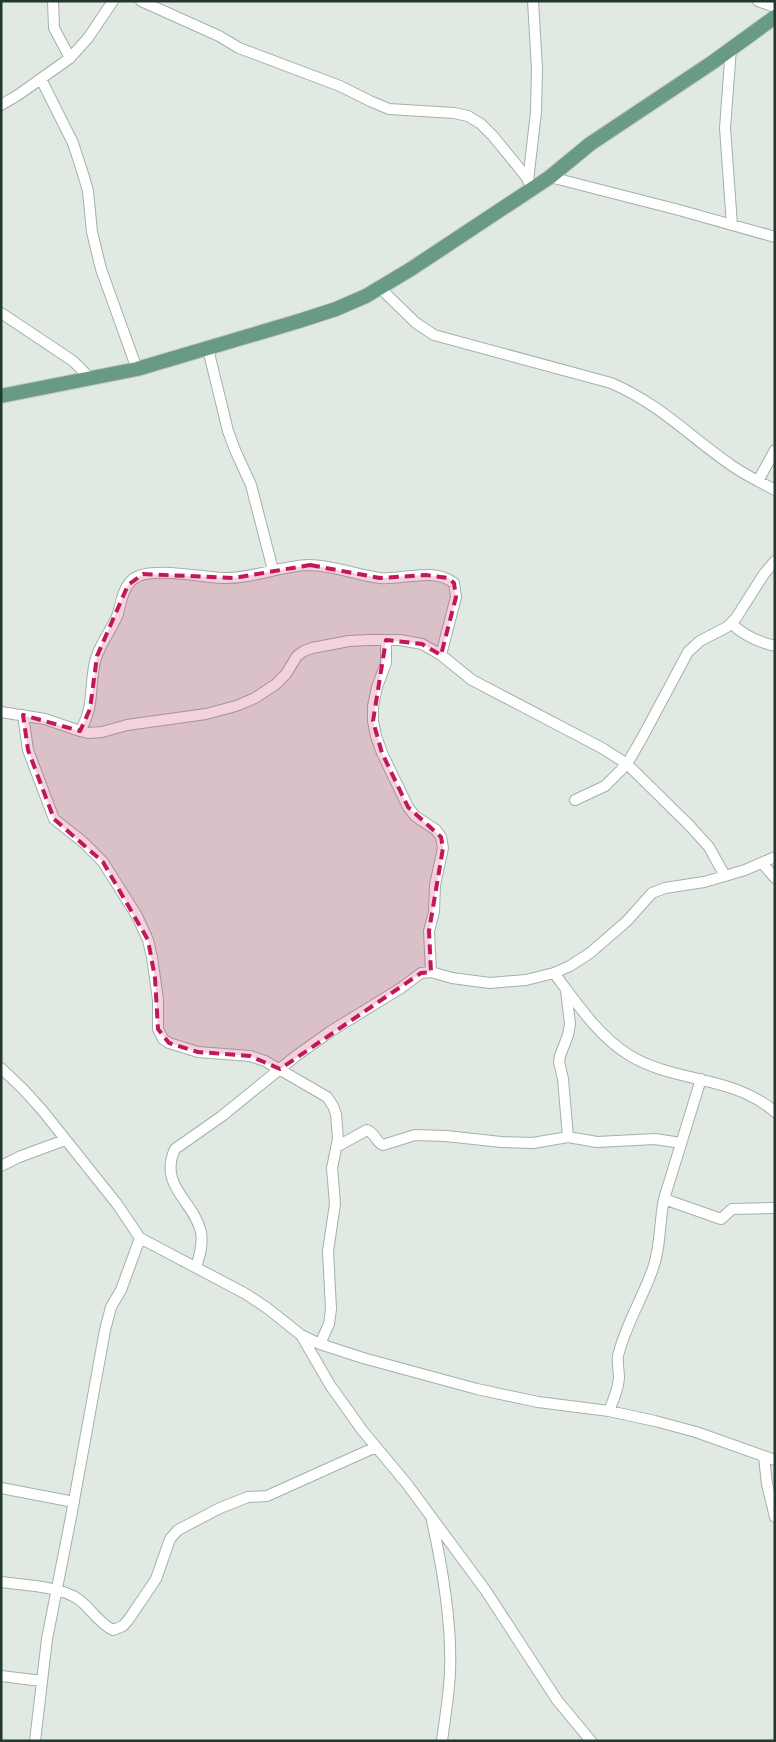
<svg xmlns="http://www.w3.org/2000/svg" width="776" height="1742" viewBox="0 0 776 1742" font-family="'IBM Plex Sans',sans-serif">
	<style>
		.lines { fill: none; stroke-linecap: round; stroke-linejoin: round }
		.minor-casing { stroke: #a3b1a9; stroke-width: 12 }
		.major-casing { stroke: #c1c7c4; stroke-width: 16 }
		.minor { stroke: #fff; stroke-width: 10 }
		.major { stroke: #699b84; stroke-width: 14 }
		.marked { fill: #c2185b; fill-opacity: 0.2; stroke: #c2185b; stroke-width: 4; stroke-dasharray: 10 6; stroke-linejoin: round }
	</style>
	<rect width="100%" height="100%" fill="#e0eae3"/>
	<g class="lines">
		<g class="minor-casing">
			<path id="minor" d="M53,1L54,28L70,58
				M141,1L219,36L239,48L340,86L370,101L389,109L454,113L468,116L481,124L493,136L528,179
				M758,1L775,7
				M731,48L725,128L732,225
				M41,79L73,143L83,174L88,191L92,232L101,269L137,369
				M1,105L18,95L70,58L88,38L113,1
				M550,177L679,210L775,237
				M528,181L536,112L537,69L533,1
				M380,288L416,323L434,335L611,383C660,404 689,436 731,465C745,475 760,482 775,490
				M1,313L73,361L90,378
				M208,349L228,431L235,450L251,485L273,570
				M758,481L775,450
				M731,623C743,635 758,642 775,646
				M386,640V663L377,687L373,706V721L376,736L382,753L408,807L415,816L436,830L441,837L443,848L435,885L434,912L429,931L431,972
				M1,712L45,719L80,731L88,733L102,732L127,725L206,714L236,706L255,698L276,684L286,674L297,656L304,651L312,648L349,641L369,640H400L422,644L441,655L472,680L602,748L627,764L689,825L709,847L725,876
				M23,715L28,750L54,819L83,842L103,862L137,916L148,940L152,957L155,978L158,1000V1029L163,1039L169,1043L198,1052L250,1056L265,1061L327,1097L333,1106L336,1114L338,1139L332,1168L335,1204L328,1251L331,1309L329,1324L320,1344
				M80,731C96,704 88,686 96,658C101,642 112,629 118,614C121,602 123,588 133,579C149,566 201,577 222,578C252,579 279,566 309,565C333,565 355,575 380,578C404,580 433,567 454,583L456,597L441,655
				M575,800L605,786L627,764L642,738L688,652L700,641L727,627L736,618L764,574L775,561
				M762,863L775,878
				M554,973C576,1002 598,1036 629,1055C674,1083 733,1075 775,1112
				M566,990L570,1024L568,1035L560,1056L559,1062L563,1079L568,1137
				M1,1068L23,1089L42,1110L117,1204L140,1238L246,1294L267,1308L301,1335L320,1344L363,1358L477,1389L538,1402L609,1411L655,1421L696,1432L775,1460
				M336,1147L367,1130C375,1133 376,1142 383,1145L415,1135L446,1136L501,1142L533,1143L568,1137L597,1142L655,1139L681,1143
				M1,1166L19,1157L65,1140
				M664,1199L721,1219L732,1209L775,1208
				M196,1267C200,1255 203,1244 201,1232C194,1201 158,1186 175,1149L222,1116L296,1056L331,1031L401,988L421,973L431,972L452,978L490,983L526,980L554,973L570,966L590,953L627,921L652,893L665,888L704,882L725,876L745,870L775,857
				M301,1335L330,1385L362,1430L407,1484L486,1591L557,1700L591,1741
				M609,1411C613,1401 618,1390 619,1378C619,1371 617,1363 618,1356C625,1326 642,1299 652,1271C661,1248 659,1223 664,1199L701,1079
				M764,1457L767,1484L775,1517
				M1,1488L74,1502
				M432,1521C443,1570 452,1622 450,1672C449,1695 445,1718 442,1741
				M1,1582C23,1585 60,1586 78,1599C91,1608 98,1623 113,1630L123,1626L129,1619L156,1579L170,1539L178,1530L220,1508L248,1497L267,1496L376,1447
				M1,1676L42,1681
				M35,1741L47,1639L71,1517L105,1330L111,1307L121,1290L140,1238"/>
		</g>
		<g class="major-casing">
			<path id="major" d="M1,396L137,369L299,321L336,309L366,296L411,269L550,177L590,144L713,62L775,17"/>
		</g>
		<use href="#minor" class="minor"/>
		<use href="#major" class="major"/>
	</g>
	<path class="marked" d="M310,565L380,578L426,575L448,578L454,583L456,597L441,655L422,644L386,640L373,721L382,753L408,807L441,837L443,848L429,931L431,972L421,973L280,1069L250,1056L198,1052L169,1043L158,1029L155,978L148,940L103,862L54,819L28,750L23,715L80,731L90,709L97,656L128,585L143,574L234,578Z"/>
	<rect width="776" height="1742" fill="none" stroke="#22382e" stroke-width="5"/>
</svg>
